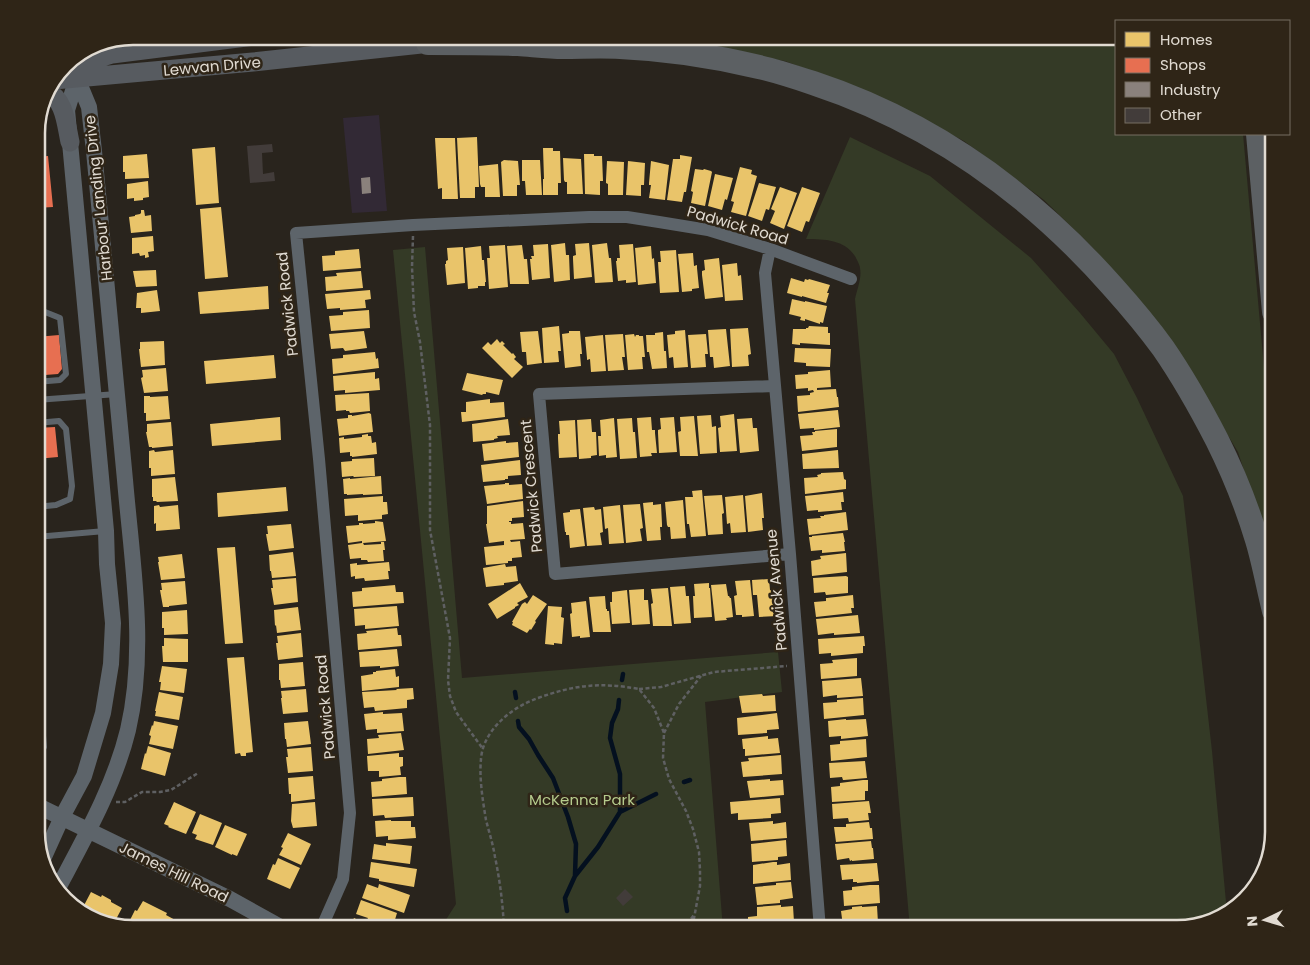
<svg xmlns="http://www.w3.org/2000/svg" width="1310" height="965" viewBox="0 0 1310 965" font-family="Poppins,sans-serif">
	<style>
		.industrial { fill: #322935 }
		.green { fill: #343a26 }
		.homes { fill: #e9c46a }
		.shops { fill: #e76f51 }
		.industry { fill: #8a817c }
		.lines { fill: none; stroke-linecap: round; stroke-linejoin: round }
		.stream { stroke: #04101f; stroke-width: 4.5 }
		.building { fill: #423c3a }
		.path { stroke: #5f6062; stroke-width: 2.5; stroke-dasharray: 4 2.5; stroke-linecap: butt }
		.service { stroke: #5d646a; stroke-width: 6 }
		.minor { stroke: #5d646a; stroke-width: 12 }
		.tertiary { stroke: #5d646a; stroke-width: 16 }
		.secondary { stroke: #575b60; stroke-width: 19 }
		.motorway { stroke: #5c6063; stroke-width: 24 }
		.labels { text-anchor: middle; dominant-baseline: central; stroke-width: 5; stroke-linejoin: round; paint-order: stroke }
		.street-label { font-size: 15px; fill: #e1dbd2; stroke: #2f2517 }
		.park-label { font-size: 15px; fill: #b6cc8d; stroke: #2f2517 }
		.rim { fill: none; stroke: #e1dbd2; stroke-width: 2.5 }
	</style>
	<rect width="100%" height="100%" fill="#29241d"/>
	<path class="industrial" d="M379,115L387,211L352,213L343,118Z"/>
	<path class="green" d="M659,36H1116V134H1243L1274,479V562L1238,452L1169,337L1093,248L1044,200L964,141L879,97L785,61L660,43Z
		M850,137L930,176L1031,258L1080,313L1114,354L1137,398L1183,496L1212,751L1227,913L1220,919L1177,929H910L855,299C857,289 862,278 860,268C860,266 858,262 857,260C848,240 826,239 806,239Z
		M425,247L462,678L778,652L782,692L705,702L723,929H440L456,904L393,250Z"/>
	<path class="homes" d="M477,137L479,187H475V198H460L457,138Z
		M435,138H455L458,199H442V188L438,189Z
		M215,147L219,203L196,205L192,149Z
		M543,148H553V151H560L561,183H558V195H543V179H544Z
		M147,154L149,178L125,179V172H123V156Z
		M584,154H594V156H602L603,181H600V195L585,194Z
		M680,155L692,157L686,192H684L682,202L667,200L673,159H680Z
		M563,158L581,159L583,194H567V182H565L564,180Z
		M504,160L518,161L520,185H517V196H503L501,162Z
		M522,160H540L542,195H526L525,181H522Z
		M607,161L624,162L623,195H608V184L606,183V180Z
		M628,161L645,163L644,185H641V196L626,195Z
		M651,161L669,165L665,200L649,198L651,185H649V183Z
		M498,164L500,197H485V187H481L480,184L479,166Z
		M740,167L752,170L751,174L757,176L746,216L731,212L734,202L731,201Z
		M695,169L703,170L704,169L711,171L712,172L705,206L691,203L693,192L691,191Z
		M715,174L733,178L727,200L725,199L722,210L708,206Z
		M148,181L149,197L143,198V200L134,201V198L127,199V184Z
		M759,183L776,187L769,210L766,209L762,221L748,216Z
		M780,187L797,193L784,229L770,223L775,211L771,209Z
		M802,187L820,193L809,222L806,221L802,232L787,226Z
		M221,207L228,277L205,279L200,209Z
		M141,210H144L145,216L151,215L152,231L131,233L129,217L135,216V215L140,214L141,213Z
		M153,236L154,251L148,252L149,257L145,258V255L140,256L139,253L132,254V238Z
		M565,243L566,255H569L570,280L554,282L551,245Z
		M589,243L592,277L574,279L573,259V256L576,255L575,244Z
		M607,243L609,258H611L613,282L595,283L592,245Z
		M548,244L550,278L532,280L530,259H532L531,256H534L533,245Z
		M633,244L636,282L626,283V280L618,281L616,261H617V258H620L619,245Z
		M505,245L508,287L489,289L487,258H490L489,246Z
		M522,245L524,259H527L529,284H510L507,246Z
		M481,246L482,260H484L486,282H485V286H478V288L468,289L465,248Z
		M651,246L652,259L654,258L656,283L638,285L635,248Z
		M463,247L465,283L447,285L445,264H446V261L448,260L447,248Z
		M359,249L361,268L323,271L322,256L335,255V251Z
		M676,250L679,292L660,293L658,262H661L660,251Z
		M693,253L694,266L697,265V268L699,288L692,289V291L682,292L678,254Z
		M719,258L723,297L705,299L702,275V271L705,270L704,260Z
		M737,263L738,276L741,275L743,300L725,301L722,265Z
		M156,270L157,286L136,287L133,271Z
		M361,271L363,288L326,291L325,277L337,276L336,273Z
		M791,278L804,282L805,279L808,280L809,279L830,285L827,293H829L826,303L802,296V297L787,293Z
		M268,286L269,309L200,314L198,292Z
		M157,290L160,311L141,313V308H136L137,293Z
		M370,290L371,299L365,300L366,308L340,310V308L327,309L325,294Z
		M792,299L805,302V301L827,306L823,323L820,322V324L805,319V321L800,320L801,317L789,314Z
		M369,310L370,328L331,331L329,316L343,315V312Z
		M559,326L561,351H558L559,362L544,363L542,328Z
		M809,326L828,327V333H830V345L800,343V345L792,344L793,329H806V328H808Z
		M748,328L751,354L748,355L749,366L732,367L730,329Z
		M726,329L730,366L714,368L713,357H710L708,330Z
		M685,330L688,367L674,368L673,357L669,358L667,335L675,334V331Z
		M364,331L367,348L345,351L343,348L331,349L329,334Z
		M538,331L542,363L527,365L526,352H522L520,332Z
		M569,331H580L582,354H580L581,366L565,368L562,334L569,333Z
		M663,332L664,351H666L667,368L652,369L649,352H647L646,335H655V333Z
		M623,334L625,357H622L624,370L608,371L605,335Z
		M634,334L635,337L636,335H639V336H643L645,357H642L643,369L628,370L625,335Z
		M706,334L708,354H705L706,367L691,368L688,335Z
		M603,335L606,371L591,372L590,359L587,360V358L585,337Z
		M497,339L500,343L502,341L505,344L503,345L512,354L513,353L516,357L514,359L523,367L512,378L482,348L488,342L491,345Z
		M164,341L165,365L141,367L139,349H140V342Z
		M795,348L831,349L830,367L806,366V363L794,362Z
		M375,352L376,359L378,358L379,368L333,374L332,359L343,358V355Z
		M274,355L276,378L206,384L204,361Z
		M166,368L168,391L144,393L141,378L143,377L142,370Z
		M830,370L831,387L817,388V390L836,389L837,397H838L839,407L798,412L797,396L810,395V393L814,392L813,390L808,391V388L796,389L795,375L808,374V372Z
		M375,372V379L379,378L380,390L345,393V390L334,391L333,376Z
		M467,373L503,380L499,395L486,392V394H483L482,395L462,390Z
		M369,393L370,411L350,413L349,411H346V410L336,411L335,395Z
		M144,396H150V397L168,396L170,419L146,421V413H144Z
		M490,399V403L504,402L505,417L462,422L461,412H466V402Z
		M838,410L840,427L814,430V428L800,429L798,414Z
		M369,413L371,414L373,432L339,436L337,419L348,418V415H352V416Z
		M734,414L737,451L720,452L718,428L721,427L720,416Z
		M711,415L712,427L716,426L717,453L700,454L697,416Z
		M694,416L698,456H680L678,432L681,431L680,417Z
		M280,417L281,440L212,446L210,424Z
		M651,417L652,430H655V433L657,453H651L652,456L640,457L637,418Z
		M674,417L677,452L659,453L658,433V430L661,429L660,418Z
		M614,418L617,457L606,458V455L599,456L598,436H601L600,420Z
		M632,418L633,432H635L637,458L620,459L617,419Z
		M752,418L753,428H757L759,451L740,453L737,419Z
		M508,419L510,435L497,436L498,438L494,439V440L473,442L472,424Z
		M591,419L592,432H596L597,455L591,456V458L579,459L577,420Z
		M575,420L577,457L559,458L558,438V434H560L559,421Z
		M171,422L173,446L152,448V447H149L146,432H147V424Z
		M837,429V447L802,451L800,436L813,435L812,432H815V431Z
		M368,434V436H371L372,443L376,442L377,454L352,457V456H350V452L340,453L339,438L344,437V439L362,437V435Z
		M506,441V443L518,442L519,457L484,461L482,444Z
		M154,450L155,452L173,450L175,474L151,476V468H149V451Z
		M838,450L839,468L803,469L802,454Z
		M374,458L375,476L354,477L353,476L342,477L341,462L352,461V459Z
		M520,460L521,475L508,476V479H505V480L483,482L481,465Z
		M843,472L844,479L846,480V489L805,494L804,478L818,477L817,475L821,474V473Z
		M381,476L382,494L363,495V494L347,495V494H344L343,479L350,478V479Z
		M175,477L178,501L157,502L156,501H153V497H152V479Z
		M505,483H509V485L522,484L523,499L487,504L484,486L505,484Z
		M286,487L288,511L218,517L217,493Z
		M702,490L706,536L691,537L689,524H687L685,497H693L692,491Z
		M843,492L844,502H841L842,510L818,512V510L807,511L805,496Z
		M762,493L764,518H762L763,530L748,532L745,496Z
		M722,495L724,513L722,514L723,534L708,535L704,496Z
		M743,495L746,532L731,533L730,523L727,524L725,497Z
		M383,496V502H387L388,514L382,515V519L358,521V515L345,516L344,499Z
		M683,500L686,538L671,539L670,527H668L667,525L665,502Z
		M523,501L524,517L512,518V521H509V522H511V524L523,523L525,539L510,540L511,542L520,541L522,557L512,558V561H508V563L486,565L484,547L504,545V541L489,543L486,524H487V506Z
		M653,502V505L661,504L662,524V527H660L661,540L647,541L643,503Z
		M640,504L643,528L640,529L642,541L626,543L623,505Z
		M159,505L160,507L178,505L180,529L156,531V523L154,524V506Z
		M620,505L624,543L609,544L608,528L605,529L603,507Z
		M594,507L595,510L601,509L603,532L600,533L602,545L587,546L583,508Z
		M580,509L585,546L570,548L569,535H566V532H565L563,513L570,512V510Z
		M846,512L848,530L809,535L807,519L821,518L820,516H824V515Z
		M375,521L383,522L386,541L363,543L364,545L381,544V542H384L385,550H383L384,561L368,562L367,560H361V558L350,559L348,545L362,543V541L348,543L346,526L359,525V523H363V524L375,523Z
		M291,524L294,548L269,551L266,534H268L267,526Z
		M843,533L845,542H844L845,551L822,553V550L811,551L809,537H812V536Z
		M235,547L243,643L225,644L217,548Z
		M293,552L296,576L272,578L271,571H270L269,555Z
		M846,553L847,572L812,576L811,561L821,559L820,556Z
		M182,554L185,578L161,580L158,562H159L158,557Z
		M389,562L390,571H388L389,579L365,581L364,578L355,579V576L351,577L350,564L357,563V565Z
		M505,564L506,567L516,566L518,581L504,583V585L486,587L483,568Z
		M846,576L848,577V593L826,595L825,592L814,593L813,578Z
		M296,578L298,602L274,605L271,588H273L272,580Z
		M769,579L770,590H774L775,593L777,616L759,617L757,595H753L752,580Z
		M750,580L754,616L742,617V615H736L734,596L737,595L735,581Z
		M185,581L187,604L169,606V607H163L160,590H162L161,583Z
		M520,583L528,597L517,603L519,605L515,607V608L497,619L488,604Z
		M709,583V588H710L712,617L694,618L693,596H695L694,584Z
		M726,584L728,596H729L730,598H731L733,617L726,618L727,620L715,621L711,585Z
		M395,585L396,592H403L404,603L353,607L352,592L362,591V588Z
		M685,586L686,596H689V598L691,623L674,624L670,587Z
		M668,588L672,626H653L651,604L653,603L651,589Z
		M644,589V600H648L650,624L632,625L629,590Z
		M627,590L630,623L612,624L610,602H612V592Z
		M533,595L547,604L535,621L536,622L531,630L530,629L527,633L512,625L513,622H512L522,604L525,602L527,604Z
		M853,595L854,608H851L852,613L816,617L814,602L826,601V598H827Z
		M605,596L606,609H607V611H609L611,632H593L589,597Z
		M586,601L590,637L580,638V636L572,637L570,614L572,613L571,603Z
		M397,606L399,626L365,629V625L355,626L354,609Z
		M548,606L562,607L561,617L564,618L562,644L554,643V645L545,644Z
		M298,607L301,630L277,633L276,625L275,626L274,610Z
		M187,610L188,634L164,635V628H162V612Z
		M858,615L860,633L834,635V633L818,635L816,619Z
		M397,628L398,635H401L402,646L358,650L357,634L367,633L366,631Z
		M301,633L303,657L278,660L276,643H278L277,636Z
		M864,636L865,646H863V653L831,656V653L819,654L818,639Z
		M164,638L188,639V662H163L162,646H164Z
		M397,649L399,666L380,668V666L360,667L359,652Z
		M244,657L253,752L246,753V756H241L240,753L235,754L227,658Z
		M857,658V676L821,679L820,664L833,663L832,660Z
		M303,662L305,686L281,688L280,680H279V664Z
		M162,666L187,669L184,693L160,690L161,682H159Z
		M395,669L396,677L399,676V687L362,691L361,676L373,674V672H376V671Z
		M861,678L863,696L837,698V695L823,697L822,681Z
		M413,688L414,699L407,700V708L375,711L374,707L364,708L362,692L397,690L396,689Z
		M306,689L308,712L283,714L281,698H282L281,691Z
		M159,692L183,697L179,720L155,716L156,711H155Z
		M762,694L763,696L775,695L776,711L742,713L739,696Z
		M863,698L864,715L824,719L823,703L837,702V700Z
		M383,712V714L402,713L404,731L377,733V729L366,730L364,714Z
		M777,713L779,729L767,730V733L738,735L737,718Z
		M846,719V720L866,719L868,736L841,739V736L829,737L828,721Z
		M154,721L178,726L173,749L149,744L151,736L149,735L152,725L153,726Z
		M308,721L311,744L287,747L286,739H285L284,723Z
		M401,733L404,750L368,754L367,739L379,738L378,735Z
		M768,736V739L778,738L780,753L745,756V749H743L742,739Z
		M866,739L867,757L831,761L830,745L840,744V741Z
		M148,746L171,753L165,776L141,769L145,753L146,754Z
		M311,747L313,771L288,773L286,757H288L287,749Z
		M399,753V757H403V766L400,767L401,775L379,777V771H368L367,756Z
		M781,755L782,774L743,777L741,762L749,761L748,758Z
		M865,761L867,778L844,780H843L842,777L830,778L829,763Z
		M313,776L315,799L291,802V794H289L288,778Z
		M399,777H406L407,794L372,797L371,782L382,781V779Z
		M770,779V781L783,780L784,795L750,798L747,781Z
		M863,780H868V791H865V800L832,802L831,787L840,786V783Z
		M413,797L414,816L385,818L384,815L373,816L372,799Z
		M780,798L781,813L771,814V818L738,820V813L731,814L730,802Z
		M869,801L871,813H868L869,820L849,822L848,818L833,819L832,804Z
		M174,802L196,812L186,834L168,827L169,826L164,824Z
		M315,802L317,826L293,828L291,821L292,804Z
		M200,814L222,823L213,845L195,839L197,835L192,833Z
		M391,820V821H411V827H415L416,838L388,840V836L376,837L375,821Z
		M773,821V824L786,822L787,838L751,841L749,823Z
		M869,822L870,828H872L873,839L836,842L834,827H846V824Z
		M225,825L247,834L237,856L232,854V855L215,847Z
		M288,833L311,844L301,865L279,855L283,848L281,847Z
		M786,840L787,856L778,857V860L752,862L751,844Z
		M871,841L872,848H873L874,859L852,861V860L850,861L849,858L837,860L835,844Z
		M386,843L412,846L410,864L372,859L374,844L386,846Z
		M278,858L300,868L290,889L267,879L273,864L275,865Z
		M371,862L417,869L414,887L379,881V879L369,877Z
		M773,862H777V865L790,863L791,880L753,884V865Z
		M877,863L879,881L857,883V882H853V879L842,880L840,865Z
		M791,882L793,898L780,900V903L757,905L755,887L776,885V883Z
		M367,884L378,888L379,884L410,895L404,913L362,898Z
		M870,885H879L880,903L844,906L843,891L852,890V887Z
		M91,892L101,897L102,895L111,900V902L122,908L114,923L81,911Z
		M361,900L397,913L394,923L392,922L389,929L370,922L367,920L368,918L356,914Z
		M143,901L167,913L166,915L177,921L178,919L197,929H132L129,928L132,921L130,920L135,910L137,911Z
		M781,905V907L793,906L794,922L758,925V922L748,923V917L757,916V907Z
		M862,906V907L877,906L878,923L843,926L841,911L852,909V907Z
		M354,918L370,926L369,929H349Z
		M795,924V929H775V926Z
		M858,926V927L877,926V929H843V927Z"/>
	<path class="shops" d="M48,156L53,207L36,208V157Z
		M59,335L62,369L58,374L45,375L43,355H36V337Z
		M55,427L58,457L36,459V428Z"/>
	<path class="industry" d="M370,177L371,193L362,194L361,178Z"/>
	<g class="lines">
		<path class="stream" d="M622,680L623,674
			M515,692L516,698
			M518,721L519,727L529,739L538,755L553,778L568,817L576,844L575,875
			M684,782L690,780
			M620,812L656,794
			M567,911L565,898L575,876L598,847L620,812V774L610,738L612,723L618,709L619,700"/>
	</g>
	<path class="building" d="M272,144L273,152L262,153L263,174L274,172L275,181L250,183L247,146Z
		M625,889L633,897L623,906L616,898Z"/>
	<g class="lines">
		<path class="path" d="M413,236L412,267L414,312L420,342L430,425V530L450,638L448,680L450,696L456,712L483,749
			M639,689L661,687L714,672L787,666
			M664,733L679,704L701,676
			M116,802H125L142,792H160L171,790L198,773
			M504,929C503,905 500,881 495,857C493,844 489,832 486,820C483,802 479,778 481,759C483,730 512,707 538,698C574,685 600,682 639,689L654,708L664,733L663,758L669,779L686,811L693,829L699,852L700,870V886L692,929
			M683,929L694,915"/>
		<path class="service" d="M36,382L60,380L66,374L60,318L45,312
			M36,400L117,394
			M36,507L56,505L70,499L72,486L66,429L59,421L36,423
			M36,537L105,531
			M36,761H37L44,747L36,657"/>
		<path class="minor" d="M770,249L765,273L790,554L820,929
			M774,386L539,394L555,574L790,554
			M321,929L343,879L350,813L319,459L296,233L413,225L589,217H627L659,222L708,230L770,249L851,279"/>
		<path class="tertiary" d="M36,805L230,899L284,929
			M43,859L62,817L84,776L103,713L111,664L113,623L107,564L106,531L67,110L77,78
			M57,890C84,839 114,787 128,730C147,648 132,563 125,480C115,370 105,260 94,151L89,107L77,78"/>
		<path class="secondary" d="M69,60L77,78
			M77,78L96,59L112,54L254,36
			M54,80L253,62L440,42
			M46,91C65,99 66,124 70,142"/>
		<path class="motorway" d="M428,43C458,43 488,43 518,44C533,45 548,47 563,47C582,47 601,46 620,47C666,49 713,56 759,67C777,71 795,77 813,83C931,122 1031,194 1113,287C1130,306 1147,326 1163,348C1183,377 1201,409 1217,440C1232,470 1247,507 1257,540C1264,563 1268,587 1274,611
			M1258,134L1274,312"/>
	</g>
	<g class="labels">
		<g class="street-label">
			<text transform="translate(212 66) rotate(-5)">Lewvan Drive</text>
			<text transform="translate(98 198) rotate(-96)">Harbour Landing Drive</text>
			<text transform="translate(738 225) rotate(16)">Padwick Road</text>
			<text transform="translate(287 304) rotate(-96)">Padwick Road</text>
			<text transform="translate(531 486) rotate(-95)">Padwick Crescent</text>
			<text transform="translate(776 590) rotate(-95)">Padwick Avenue</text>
			<text transform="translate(325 707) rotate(-95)">Padwick Road</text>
			<text transform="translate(174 872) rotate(26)">James Hill Road</text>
		</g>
		<g class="park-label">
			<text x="582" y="799">McKenna Park</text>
		</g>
	</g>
	<path d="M0 0H1310V965H0ZM133 45H1177A88 88 0 0 1 1265 133V832A88 88 0 0 1 1177 920H133A88 88 0 0 1 45 832V133A88 88 0 0 1 133 45Z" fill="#2f2517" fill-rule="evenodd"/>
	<path class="rim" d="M133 45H1177A88 88 0 0 1 1265 133V832A88 88 0 0 1 1177 920H133A88 88 0 0 1 45 832V133A88 88 0 0 1 133 45Z"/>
	<rect x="1115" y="20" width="175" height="115" fill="#2f2517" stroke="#766e62"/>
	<rect x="1125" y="32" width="25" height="15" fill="#e9c46a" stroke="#766e62"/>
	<text x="1160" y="45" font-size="15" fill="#e1dbd2">Homes</text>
	<rect x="1125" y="58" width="25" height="15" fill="#e76f51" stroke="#766e62"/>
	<text x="1160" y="70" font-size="15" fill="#e1dbd2">Shops</text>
	<rect x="1125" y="82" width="25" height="15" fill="#8a817c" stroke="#766e62"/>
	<text x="1160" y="95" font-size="15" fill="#e1dbd2">Industry</text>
	<rect x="1125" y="108" width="25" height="15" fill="#423c3a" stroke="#766e62"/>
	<text x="1160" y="120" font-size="15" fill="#e1dbd2">Other</text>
	<g transform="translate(1265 920) rotate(265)" stroke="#2f2517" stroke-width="4" paint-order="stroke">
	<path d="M0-4L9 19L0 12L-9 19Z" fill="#e1dbd2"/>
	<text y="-8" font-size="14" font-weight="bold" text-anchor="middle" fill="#e1dbd2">N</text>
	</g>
</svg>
